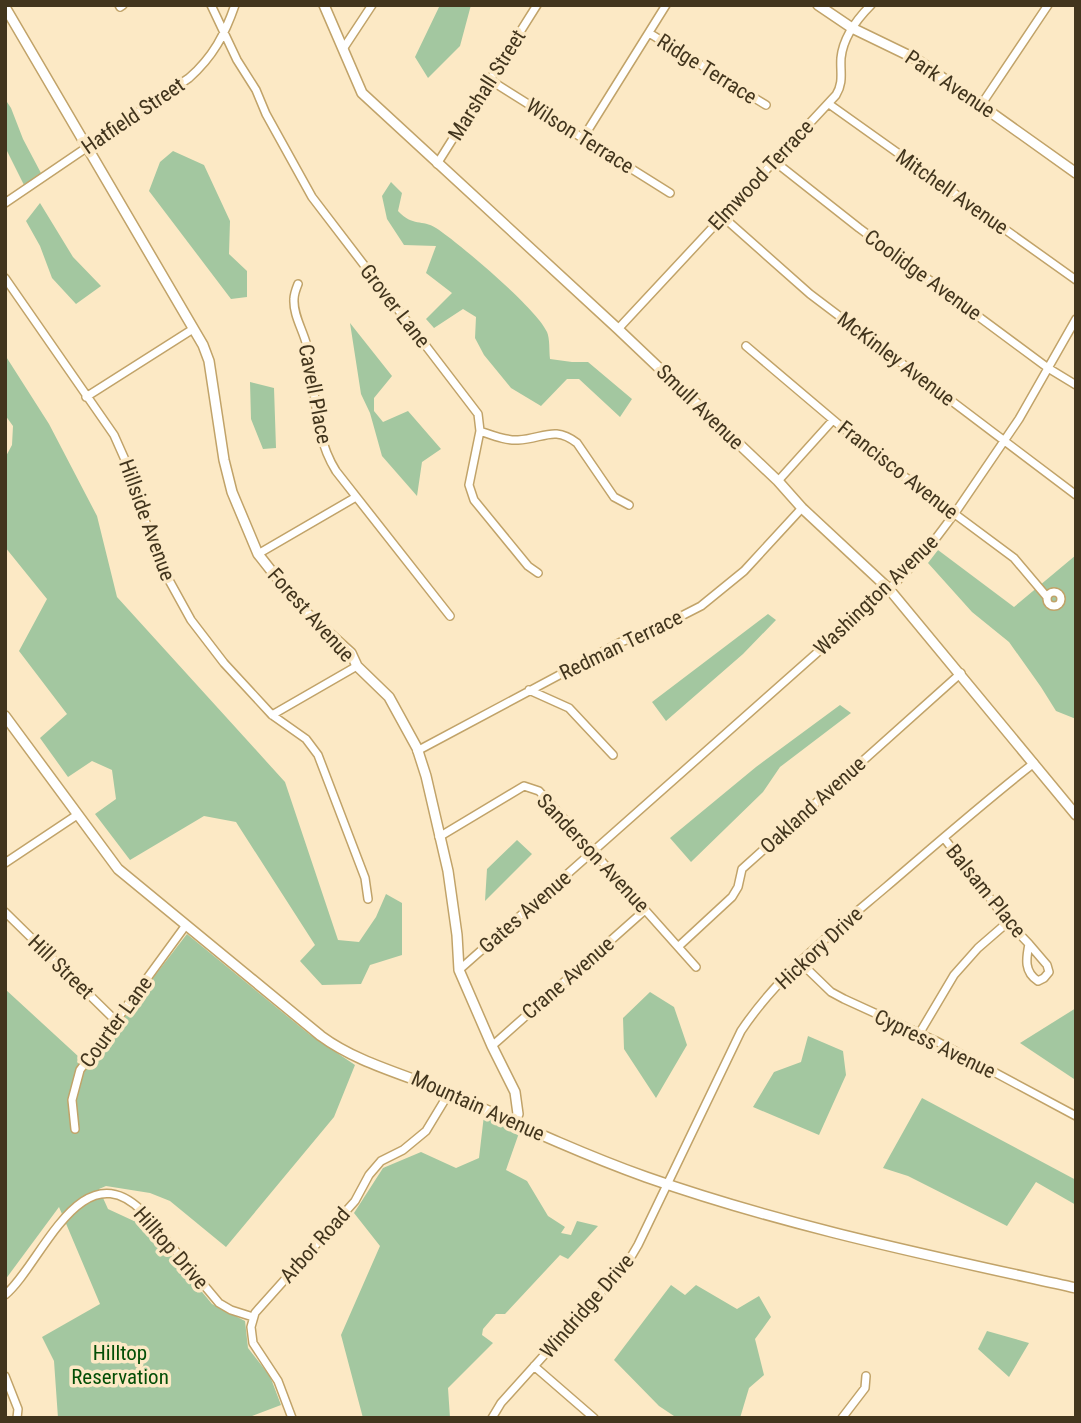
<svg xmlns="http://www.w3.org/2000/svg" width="1081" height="1423" viewBox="0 0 1081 1423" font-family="'Roboto Condensed',sans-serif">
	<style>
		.green { fill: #a3c7a0 }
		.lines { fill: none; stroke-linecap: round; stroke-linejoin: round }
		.minor-casing { stroke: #c1a369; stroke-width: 10 }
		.tertiary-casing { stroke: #c1a369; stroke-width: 12 }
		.minor { stroke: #fff; stroke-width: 7 }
		.tertiary { stroke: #fff; stroke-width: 9 }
		.labels { text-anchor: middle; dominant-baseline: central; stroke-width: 7; stroke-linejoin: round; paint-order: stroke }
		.street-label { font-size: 21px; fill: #42351d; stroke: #fce9c5 }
		.park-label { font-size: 21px; fill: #034e06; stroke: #fce9c5 }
	</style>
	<rect width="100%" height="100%" fill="#fce9c5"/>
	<path class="green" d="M440,5H471L460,46L428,78L415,57Z
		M5,99L11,108L23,139L42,175L25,187L5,147Z
		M173,151L204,165L230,221L229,254L247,271V297L231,299L149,191L160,162Z
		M391,182L402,193L398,211C413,227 422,219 436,228C459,243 537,309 547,332C550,339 549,350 550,359L572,362H588L632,399L620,417L579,379H567L541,406L511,388L484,355L475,338L476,317L463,309L434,328L426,319L452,293L426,273L436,246L404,245L387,219L382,196Z
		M40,203L73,257L101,286L76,304L52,278L40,246L26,221Z
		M350,323L392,376L374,398V411L383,422L408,411L441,449L422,462L417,496L382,456L370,413L361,394Z
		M5,355L49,424L97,516L117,597L285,782L338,940L359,942L376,917L386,894L402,903V955L370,965L361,984L322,985L300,961L315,945L236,822L204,816L130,860L95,814L116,799L112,770L92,761L68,777L40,738L67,714L19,651L47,599L5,547V458L12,445L13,426L5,415Z
		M250,382L274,388L276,448L263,449L251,419Z
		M938,550L1014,607L1076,555V719L1056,711L1041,687L1009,642L972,612L928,563Z
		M768,614L776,620L743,654L666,721L652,702Z
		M840,705L851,713L780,767L763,792L691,862L670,838L756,767Z
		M517,840L532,854L485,901L487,869Z
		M187,934L309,1034L355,1065L334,1117L226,1247L170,1201L150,1193L106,1186L99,1189L108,1209L149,1228L212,1304L245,1321L248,1348L270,1376L281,1405L247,1418H58L54,1361L42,1337L100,1304L59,1207L5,1280V989L79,1057L77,1062L83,1068Z
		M650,992L674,1007L687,1045L656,1098L624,1049L623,1018Z
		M1076,1008V1077L1074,1079L1020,1043Z
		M808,1036L843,1051L846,1075L819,1135L753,1107L774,1072L801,1062Z
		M922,1098L1076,1180V1205L1036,1182L1007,1226L908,1176L883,1168Z
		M484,1115L519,1133L506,1170L527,1181L548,1216L565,1227L561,1233L571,1235L577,1221L598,1226L568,1259L560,1255L505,1314H496L483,1329L482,1335L493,1343L448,1388L450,1418H363L341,1335L380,1246L354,1213L383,1168L421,1152L456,1168L479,1158Z
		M671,1285L685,1295L696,1285L737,1309L759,1296L771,1317L755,1339L764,1375L749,1388L740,1418H677L659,1406L614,1360Z
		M987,1331L1029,1343L1009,1377L978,1349Z"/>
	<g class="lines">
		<g class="minor-casing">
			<path id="minor" d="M119,5L120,7L123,5
				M211,5L237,60L256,90L266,114L312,197L478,414L480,431L469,485L474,500L528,566L538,573
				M649,33L766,105
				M343,49L372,5
				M490,80L670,193
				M829,104L1076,280
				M981,105L1048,5
				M583,138L666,5
				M774,161L859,228L1048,368L1076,385
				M437,164L537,5
				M5,203L189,78C213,57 225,34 235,5
				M722,216L810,294L1076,495
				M5,278L114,435L126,462L159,562L191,620L224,663L272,715L306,739L318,755L365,878L368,899
				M298,284C296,289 294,294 294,299C293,315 303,330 307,346C317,388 312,433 336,471L450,616
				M618,329L836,95C844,82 840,72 841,58C843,38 857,19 871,5
				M746,346L870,451L1014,558L1047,597
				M86,397L193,329
				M480,431C492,435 506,441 518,440C543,439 554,425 577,443L614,497L629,505
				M778,481L833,420
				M258,554L356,497
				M1047 599a7 7 0 1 1 14 0a7 7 0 1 1-14 0Z
				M529,690L569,708L613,755
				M272,715L357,666
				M417,751L621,642L660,627L701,606L744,571L802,508
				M439,837L524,786L539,791L696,967
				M944,838L1008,922L1029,944C1026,959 1024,972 1038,981L1044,978L1049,972L1047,965L1029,944
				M5,863L77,815
				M5,912L116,1021
				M679,946L732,897L738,887L742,869L961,673
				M801,963L831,992L844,999L936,1041L1076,1116
				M459,970L889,589L924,554L955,513L1019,419L1076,319
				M919,1034L954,975L978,948L1008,922
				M492,1046L645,910
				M75,1129L72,1100L80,1070L186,925
				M5,1295C41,1265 80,1150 142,1211L219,1303L231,1310L253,1317
				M534,1366L594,1418
				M5,1376L18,1409L17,1418
				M292,1418L278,1381L253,1343L251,1327L255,1313L355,1201L369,1175L381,1161L403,1150L426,1131L449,1093
				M492,1418L501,1403L628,1262L638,1245L741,1031C779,974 834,931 886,887C935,845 983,803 1034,763
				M842,1418L865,1388L866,1376"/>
		</g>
		<g class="tertiary-casing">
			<path id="tertiary" d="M324,5L362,93L618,329L778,481L802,508L889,589L1076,815
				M818,5L852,28L916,59L1076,173
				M5,7L203,345L209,361L224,460L232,492L258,554L299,606L351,653L357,666L389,697L417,748L426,776L448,871L457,935L459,970L492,1046L515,1092L518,1114L514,1122
				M5,716L118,869L321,1036C359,1064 408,1075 451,1094C515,1123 579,1153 646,1177C785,1226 932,1256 1076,1288"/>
		</g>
		<use href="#minor" class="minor"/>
		<use href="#tertiary" class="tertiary"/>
	</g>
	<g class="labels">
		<g class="street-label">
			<text transform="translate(707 69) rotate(32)">Ridge Terrace</text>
			<text transform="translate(950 84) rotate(34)">Park Avenue</text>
			<text transform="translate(487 85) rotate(-58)">Marshall Street</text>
			<text transform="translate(133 116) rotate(-34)">Hatfield Street</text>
			<text transform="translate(580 136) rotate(32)">Wilson Terrace</text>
			<text transform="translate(761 175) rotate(-47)">Elmwood Terrace</text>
			<text transform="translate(952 192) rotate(35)">Mitchell Avenue</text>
			<text transform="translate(923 275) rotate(36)">Coolidge Avenue</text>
			<text transform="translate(395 306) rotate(52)">Grover Lane</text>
			<text transform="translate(896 359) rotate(37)">McKinley Avenue</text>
			<text transform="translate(315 394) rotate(79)">Cavell Place</text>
			<text transform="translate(700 407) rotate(44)">Smull Avenue</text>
			<text transform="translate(898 470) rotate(38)">Francisco Avenue</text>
			<text transform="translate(147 520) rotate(70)">Hillside Avenue</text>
			<text transform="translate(876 595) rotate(-44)">Washington Avenue</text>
			<text transform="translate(311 615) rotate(48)">Forest Avenue</text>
			<text transform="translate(621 645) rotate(-26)">Redman Terrace</text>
			<text transform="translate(813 805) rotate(-42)">Oakland Avenue</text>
			<text transform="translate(593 853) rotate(47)">Sanderson Avenue</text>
			<text transform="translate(986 891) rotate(51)">Balsam Place</text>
			<text transform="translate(525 912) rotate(-41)">Gates Avenue</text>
			<text transform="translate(819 948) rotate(-43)">Hickory Drive</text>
			<text transform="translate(61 967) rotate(44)">Hill Street</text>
			<text transform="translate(568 978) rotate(-41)">Crane Avenue</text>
			<text transform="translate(116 1022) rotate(-54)">Courter Lane</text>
			<text transform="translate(935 1044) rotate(26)">Cypress Avenue</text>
			<text transform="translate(478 1106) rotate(24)">Mountain Avenue</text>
			<text transform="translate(315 1245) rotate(-48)">Arbor Road</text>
			<text transform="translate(171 1248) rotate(49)">Hilltop Drive</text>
			<text transform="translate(587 1306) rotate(-49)">Windridge Drive</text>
		</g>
		<g class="park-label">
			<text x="120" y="1353">Hilltop<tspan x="120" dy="24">Reservation</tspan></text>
		</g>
	</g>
	<rect width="1081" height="1423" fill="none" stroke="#42351d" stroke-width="14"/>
</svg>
